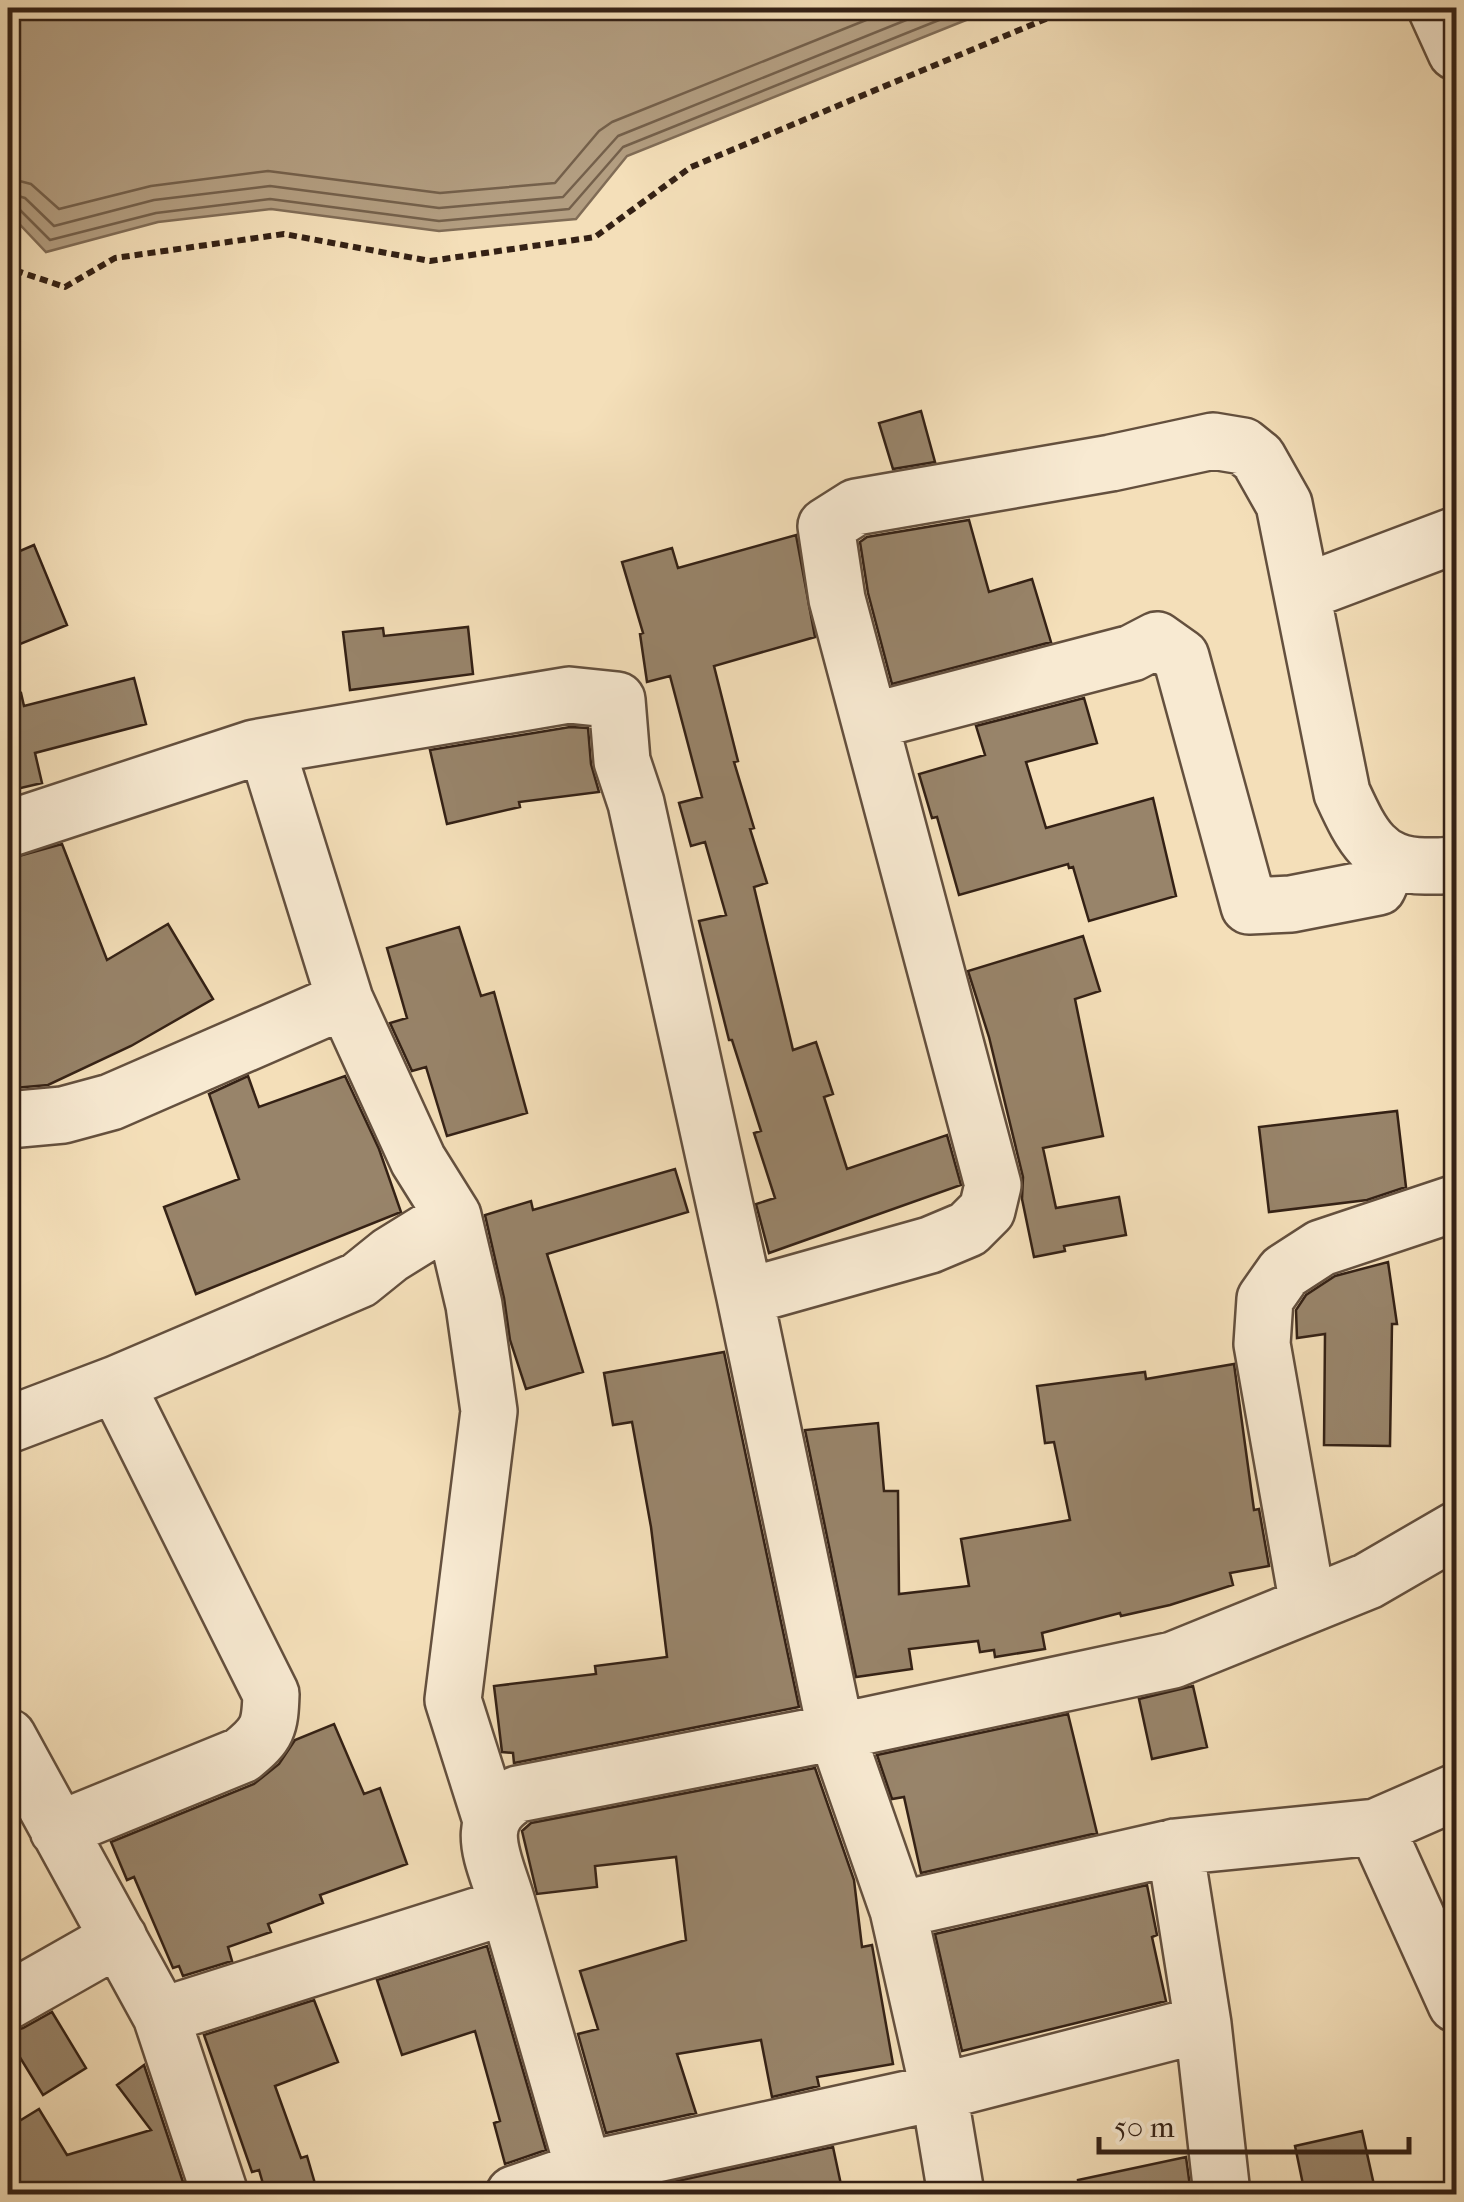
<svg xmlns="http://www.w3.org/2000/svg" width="1464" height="2202" viewBox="0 0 1464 2202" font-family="'IM FELL French Canon',serif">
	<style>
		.water { fill: #b39e81; stroke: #806c56; stroke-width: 2.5 }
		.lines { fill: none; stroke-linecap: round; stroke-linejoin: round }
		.shore { stroke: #74604b; stroke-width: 2.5 }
		.building { fill: #98846a; stroke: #342115; stroke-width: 2.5 }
		.minor-casing { stroke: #64503e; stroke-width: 60 }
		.path { stroke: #342115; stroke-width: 6; stroke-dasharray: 8 5; stroke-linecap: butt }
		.minor { stroke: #f8ead2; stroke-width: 55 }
	</style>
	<rect width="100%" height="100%" fill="#f4dfb9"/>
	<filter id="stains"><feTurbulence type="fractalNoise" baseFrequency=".002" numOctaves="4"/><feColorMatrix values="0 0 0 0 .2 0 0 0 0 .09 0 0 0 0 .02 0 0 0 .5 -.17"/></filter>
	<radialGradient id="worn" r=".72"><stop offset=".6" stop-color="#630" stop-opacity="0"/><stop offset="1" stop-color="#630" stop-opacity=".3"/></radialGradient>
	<path class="water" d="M8,8H996L627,156L576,219L439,231L271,209L158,222L46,252L8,212Z"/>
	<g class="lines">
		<path class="shore" d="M8,178L31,184L59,209L151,186L268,171L440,193L555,183L599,131L612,122L896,8
			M8,193L25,198L54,226L154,200L270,186L439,208L563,197L618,136L936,8
			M8,206L18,208L50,240L156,213L270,199L439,221L569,209L623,147L969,8"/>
	</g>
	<path class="building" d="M921,411L935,462L893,469L879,423Z
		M969,520L989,592L1032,579L1051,642L892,684L868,593L860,542L867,537Z
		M796,535L815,637L714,666L738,761L734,762L754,828L750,829L767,883L754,887L793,1050L816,1042L833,1094L824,1097L847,1169L947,1135L961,1185L769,1253L756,1204L775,1198L754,1133L761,1131L732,1040H729L699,921L726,915L705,842L691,846L679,803L702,797L670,676L647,682L640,634L643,633L622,562L672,548L678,568Z
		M34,545L67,625L8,649V556Z
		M468,627L473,674L350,690L343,632L383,628L384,636Z
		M134,678L146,724L35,753L42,783L8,791V695L21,693L24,706Z
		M1084,698L1097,743L1026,762L1046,828L1153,798L1176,896L1089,921L1073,867L1069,868L1068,864L959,895L937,817L932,818L919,774L985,755L976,726Z
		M570,727L588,728L591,764L599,792L519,802L520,807L447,824L430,750Z
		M62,844L107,960L168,924L213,999L131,1046L48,1085L14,1088L8,1075V859Z
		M459,927L481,996L494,992L527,1113L447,1136L426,1067L412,1071L390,1023L407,1018L387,948Z
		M1083,936L1100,991L1075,999L1103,1136L1043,1148L1056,1208L1119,1197L1126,1235L1064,1246L1065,1251L1034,1257L1022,1199L1023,1177L989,1037L968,971Z
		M248,1076L259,1107L345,1076L379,1149L401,1212L196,1294L164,1207L239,1179L209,1094Z
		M1397,1111L1406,1187L1367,1200L1269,1212L1259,1127Z
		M675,1169L688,1212L547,1254L583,1372L526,1389L510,1340L504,1298L485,1215L531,1201L533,1210Z
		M1388,1262L1397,1324H1392L1390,1446L1324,1445L1325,1334L1297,1338L1296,1310L1306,1295L1335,1276Z
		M724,1352L799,1707L514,1763L513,1753L502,1752L494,1686L596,1674L595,1666L667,1657L651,1527L632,1422L613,1425L604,1373Z
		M1234,1364L1254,1510L1259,1509L1269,1566L1230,1573L1233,1585L1170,1605L1121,1616L1120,1613L1042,1633L1045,1649L995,1657L994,1650L980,1652L978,1641L909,1649L912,1669L856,1677L805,1430L878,1423L884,1491H898L899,1594L969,1586L961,1539L1070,1520L1054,1442L1045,1443L1037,1386L1145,1372L1146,1379Z
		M1193,1686L1207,1747L1152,1759L1139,1699Z
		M1068,1714L1097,1833L921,1873L904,1797L892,1799L877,1755Z
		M334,1724L364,1794L380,1788L407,1864L320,1895L323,1903L268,1924L271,1932L228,1947L232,1961L183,1976L179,1966L173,1968L134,1877L127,1880L111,1842L254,1784L279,1764L295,1740Z
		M815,1768L854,1880L862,1947L872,1945L893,2064L817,2077L819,2086L772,2097L761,2040L677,2054L696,2113L606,2133L578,2034L598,2029L580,1971L686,1940L676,1857L595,1866L597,1887L537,1894L522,1831L531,1823Z
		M1147,1885L1157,1935L1152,1937L1166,2001L962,2051L935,1934Z
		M487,1946L546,2150L505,2164L494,2123L500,2121L475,2031L402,2055L377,1980Z
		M314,2000L338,2062L275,2086L301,2158L307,2156L318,2194H266L259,2170L252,2172L204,2035Z
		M52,2012L86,2068L43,2095L8,2038V2032L23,2028Z
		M144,2065L186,2191L176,2194H8V2128L39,2109L67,2155L151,2130L117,2085Z
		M1362,2131L1376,2194H1305L1295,2146Z
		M833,2147L843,2194H618Z
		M1186,2157L1191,2194H1079L1078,2180Z"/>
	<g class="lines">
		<g class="minor-casing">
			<path id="minor" d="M1436,8L1456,52
				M1302,593L1456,535
				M872,721L1132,653L1157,640L1181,657L1249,906L1291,904L1378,887L1390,860
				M8,829L254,748L569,695L617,700L622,761L636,803L745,1297L930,1245L968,1229L987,1210L993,1185L837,599L826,526L856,507L1111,463L1213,441L1243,446L1258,458L1284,504L1342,793C1361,834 1375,866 1425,866C1436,866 1446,867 1456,863
				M8,1120L63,1115L111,1102L345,1000
				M453,1216L474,1305L489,1411L453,1700L490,1817
				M745,1297L836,1732L898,1910
				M8,1425L116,1384
				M1308,1605L1262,1344L1265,1299L1284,1272L1321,1248L1456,1203
				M8,1737L161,2016L508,1906C496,1862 468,1821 518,1794L836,1732L1173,1660L1368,1581L1456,1530
				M1376,1827L1456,2004
				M58,1830L242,1755C268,1734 270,1727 271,1694L116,1384L359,1280L390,1255L453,1216L418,1160L345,1000L266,746
				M1175,1847L1203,2024
				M508,1906L584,2170
				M8,2001L119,1938
				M161,2016L220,2194
				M514,2194L584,2170L939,2092L1203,2024L1222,2194
				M956,2194L939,2092L898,1910L1175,1847L1376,1827L1456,1792"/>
		</g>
		<path class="path" d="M8,260L14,270L65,287L115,258L284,234L430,261L595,237L691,167L1072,8"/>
		<use href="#minor" class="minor"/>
	</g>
	<rect width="1464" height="2202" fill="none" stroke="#f4dfb9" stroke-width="40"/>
	<rect x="10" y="10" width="1444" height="2182" fill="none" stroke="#342115" stroke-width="5"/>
	<rect x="20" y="20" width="1424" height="2162" fill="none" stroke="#342115" stroke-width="2.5"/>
	<path d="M1099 2137v15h310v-15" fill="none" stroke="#342115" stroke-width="5"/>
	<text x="1114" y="2137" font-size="30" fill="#342115" stroke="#f8ead2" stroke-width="8" paint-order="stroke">50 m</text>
	<rect width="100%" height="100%" filter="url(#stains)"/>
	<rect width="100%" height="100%" fill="url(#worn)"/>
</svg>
